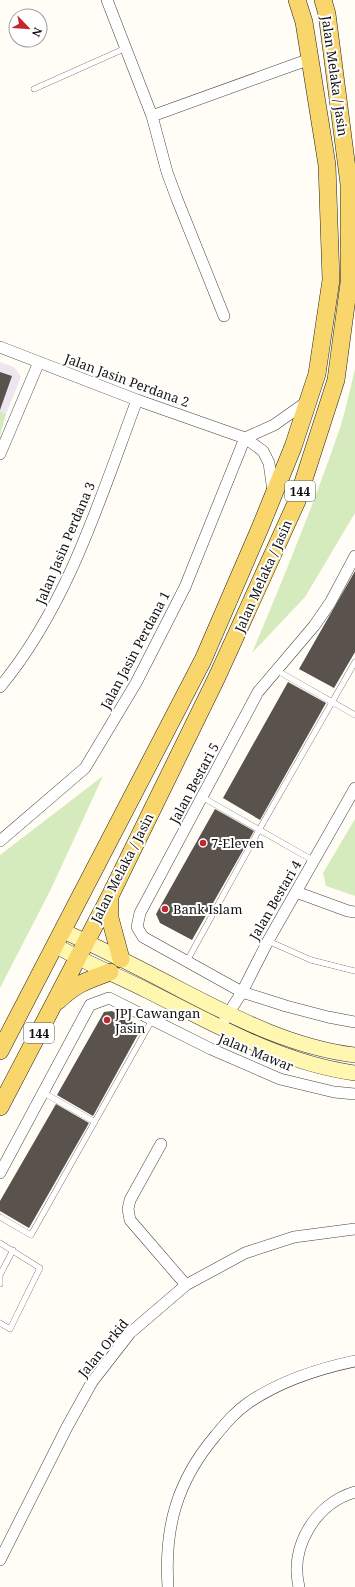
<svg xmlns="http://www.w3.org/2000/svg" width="355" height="1587" viewBox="0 0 355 1587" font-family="'Noto Serif',serif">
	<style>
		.industrial { fill: #eee6ef }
		.green { fill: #d5ebbd }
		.building { fill: #5a524d }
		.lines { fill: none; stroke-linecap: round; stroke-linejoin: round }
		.lane-casing { stroke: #444; stroke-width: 6 }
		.street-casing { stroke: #444; stroke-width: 12 }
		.secondary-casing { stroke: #333; stroke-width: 16 }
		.primary-casing { stroke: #222; stroke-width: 18 }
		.lane { stroke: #fff; stroke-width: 5.5 }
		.street { stroke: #fff; stroke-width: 11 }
		.secondary { stroke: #fff6b0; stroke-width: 15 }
		.primary { stroke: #f9d66b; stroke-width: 17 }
		.poi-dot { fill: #c4262e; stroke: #fff; stroke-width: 1.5 }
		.labels { text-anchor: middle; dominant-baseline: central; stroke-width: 4; stroke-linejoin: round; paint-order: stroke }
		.shield { fill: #fff; stroke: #585858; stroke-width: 1 }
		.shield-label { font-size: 12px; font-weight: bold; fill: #111 }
		.street-label { font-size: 13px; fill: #111; stroke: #fff }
		.poi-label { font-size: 13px; fill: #111; stroke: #fff; text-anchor: start }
	</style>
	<rect width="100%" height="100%" fill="#fffdf5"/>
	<path class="industrial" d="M0,362L14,367L21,377L6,414L0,411Z"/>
	<path class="green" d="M355,369V513L305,597L252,653C283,579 314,504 340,428C346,409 350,389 355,369Z
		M0,411L6,414L0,436Z
		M103,776L51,889L0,988V855Z
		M355,819V896L326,886L323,873Z"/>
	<path class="building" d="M0,372L12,376L0,410Z
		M355,571V652L334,688L299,669Z
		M288,682L326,703L260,820L223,798Z
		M215,809L254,831L192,940L160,923L156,914Z
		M112,1011L142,1027L93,1116L57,1095L104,1012Z
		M56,1104L89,1123L29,1228L0,1211V1201Z"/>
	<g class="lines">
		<g class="lane-casing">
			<path id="lane" d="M34,89L126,48
				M276,670L355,715
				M202,797L314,861
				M268,941L311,960L355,971
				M187,961L259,830L355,662
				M44,1093L95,1122
				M0,1217L31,1235L152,1020
				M0,1243L40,1268L10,1329L0,1323
				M0,1275L13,1250
				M0,1277V1284"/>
		</g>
		<g class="street-casing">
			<path id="street" d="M107,0L152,116L167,172L177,199L224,316
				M152,116L310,59
				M0,347L137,400L245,438L263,451L269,463L273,491
				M245,438L274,425L308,401
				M0,454L39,362
				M355,556L330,603L314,626L258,692L140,913L137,927L143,937L242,992L286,1006L328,1017L355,1022
				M0,687C68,605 100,499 137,400
				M0,841L85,768L136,683L185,587L245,438
				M296,892L348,911L355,912
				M225,1019L242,992L268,941L355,788
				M161,1144L130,1200L128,1209L130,1220L186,1285
				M0,1173L90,1005L109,998L211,1049L280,1079L334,1092L355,1094
				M0,1560L67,1427L92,1382L130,1333L186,1285L245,1253L294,1237L355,1229
				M168,1587C164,1527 177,1481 216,1435C226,1423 235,1412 248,1403C280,1381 317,1369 355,1361
				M299,1587C289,1547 316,1503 355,1492"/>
		</g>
		<g class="secondary-casing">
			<path id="secondary" d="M63,931C105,950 145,971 185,992C239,1020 295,1048 355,1055
				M55,945C85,963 117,975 148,991C214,1024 281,1063 355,1073"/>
		</g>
		<g class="primary-casing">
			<path id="primary" d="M110,898V918L121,959
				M58,1001C75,984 88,980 110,972
				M0,1051L203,660L260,528L293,447L317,374L331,280L327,165L304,22L297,0
				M0,1107L110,896L217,677L297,501L336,380L349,283V184L327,14L323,0"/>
		</g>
		<use href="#lane" class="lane"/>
		<use href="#street" class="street"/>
		<use href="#secondary" class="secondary"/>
		<use href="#primary" class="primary"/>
	</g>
	<g class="poi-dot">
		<circle cx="203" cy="843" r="4"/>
		<circle cx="165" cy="909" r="4"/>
		<circle cx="107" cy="1020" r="4"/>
	</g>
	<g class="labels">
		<g class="shield">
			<rect x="285" y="481" width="30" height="20" rx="3"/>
			<rect x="24" y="1023" width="30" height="20" rx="3"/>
		</g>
		<g class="shield-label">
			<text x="300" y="491">144</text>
			<text x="39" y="1033">144</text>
		</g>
		<g class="street-label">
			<text transform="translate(335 76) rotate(82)">Jalan Melaka / Jasin</text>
			<text transform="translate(127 380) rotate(20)">Jalan Jasin Perdana 2</text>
			<text transform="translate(65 543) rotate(-67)">Jalan Jasin Perdana 3</text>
			<text transform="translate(263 576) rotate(-66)">Jalan Melaka / Jasin</text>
			<text transform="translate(135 650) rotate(-62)">Jalan Jasin Perdana 1</text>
			<text transform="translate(194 783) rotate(-62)">Jalan Bestari 5</text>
			<text transform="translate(122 868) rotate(-63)">Jalan Melaka / Jasin</text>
			<text transform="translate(275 900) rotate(-60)">Jalan Bestari 4</text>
			<text transform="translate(256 1052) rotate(22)">Jalan Mawar</text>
			<text transform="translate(103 1348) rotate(-51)">Jalan Orkid</text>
		</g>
		<g class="poi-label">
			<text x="211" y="843">7-Eleven</text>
			<text x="173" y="909">Bank Islam</text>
			<text x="115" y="1013">JPJ Cawangan<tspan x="115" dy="15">Jasin</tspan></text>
		</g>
	</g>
	<g transform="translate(28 28) rotate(115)"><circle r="19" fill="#ffffff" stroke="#a0a0a0"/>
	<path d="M0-3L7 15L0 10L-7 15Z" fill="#c4262e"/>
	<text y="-6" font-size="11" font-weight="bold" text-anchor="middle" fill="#111111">N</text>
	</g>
</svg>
